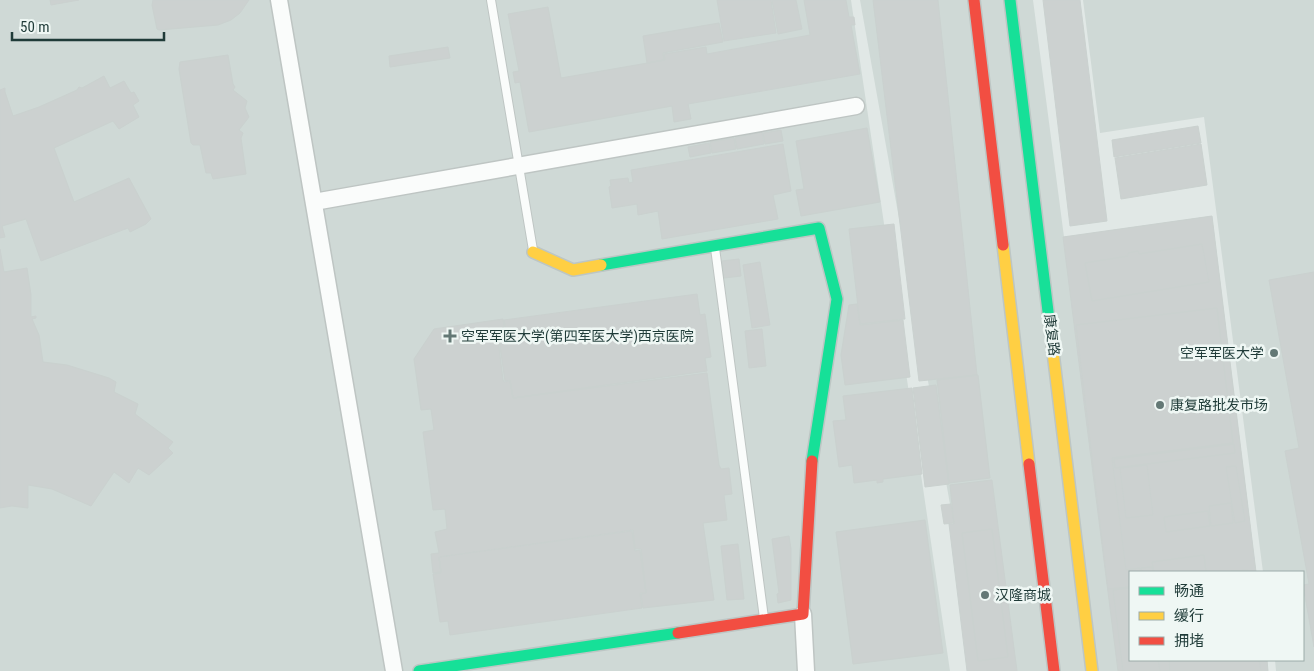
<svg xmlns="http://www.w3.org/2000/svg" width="1314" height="671" viewBox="0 0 1314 671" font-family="'Roboto Condensed','Noto Sans SC',sans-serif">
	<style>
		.built { fill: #cfd9d6 }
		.building { fill: #ccd1d0; stroke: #cad1cf }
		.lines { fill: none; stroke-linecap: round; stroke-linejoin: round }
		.lane-casing { stroke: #bec5c3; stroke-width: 10 }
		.street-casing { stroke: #bec5c3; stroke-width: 19 }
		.fast-casing { stroke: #bdc6c4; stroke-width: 14 }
		.slow-casing { stroke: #bdc6c4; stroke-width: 14 }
		.jam-casing { stroke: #bdc6c4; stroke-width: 14 }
		.lane { stroke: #fafcfb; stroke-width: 8 }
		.street { stroke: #fafcfb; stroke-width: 16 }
		.fast { stroke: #16e098; stroke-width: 11 }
		.slow { stroke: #ffcf43; stroke-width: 11 }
		.jam { stroke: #f24e42; stroke-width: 11 }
		.poi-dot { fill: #637875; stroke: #eff7f4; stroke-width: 2 }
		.labels { text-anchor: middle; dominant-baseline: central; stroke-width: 5; stroke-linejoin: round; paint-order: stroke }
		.street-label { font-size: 14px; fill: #1f3b38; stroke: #eff7f4 }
		.poi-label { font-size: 14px; fill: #1f3b38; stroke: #eff7f4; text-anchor: start }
	</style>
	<rect width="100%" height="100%" fill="#e1e8e6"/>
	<path class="built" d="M0,0H851L950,671H0Z
		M860,0H1033L1064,237L1212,216L1256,572H1130V660H1267L1268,671H1010L978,661Z
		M1083,0H1314V671H1276L1275,660H1303V572H1263L1204,117L1100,133Z"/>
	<path class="building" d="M50,0H79L51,5Z
		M153,0H249L240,13L231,20L218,25L159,30L157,29L152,5Z
		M717,0H771L776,33L724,41Z
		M772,0H796L802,29L778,34Z
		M804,0H846L849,17H854L855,25H851L860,74L688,104L691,119L674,122L672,106L529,132L520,82L515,83L513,72L519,71L508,14L548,7L561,78L665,60L664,54L706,47L707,54L810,35Z
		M873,0H938L977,375L919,381Z
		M1043,0H1080L1107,221L1070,226Z
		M719,23L723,42L663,53L664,60L647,63L643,36Z
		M448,47L450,58L390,67L389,56Z
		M228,55L233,84L235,87L233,90L247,101L245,108L249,117L239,130L243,133L241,138L246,174L213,179L211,173H206L200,145H193L191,143L179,69L180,62Z
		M104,76L110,88L124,81L131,93L134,92L139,101L133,105L139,117L119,129L113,121L54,148L74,202L129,178L151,219L146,224L130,232L128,228L41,261L26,219L2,226L5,237L0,238V90L5,88V92L13,116L39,107L77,90L79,87L82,88Z
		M1198,126L1201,143L1114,157L1112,140Z
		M867,128L880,202L801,216L796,190L804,189L796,141Z
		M781,130L783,141L765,144L763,133Z
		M762,132L764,144L737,149L735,138Z
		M734,138L736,149L712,153L710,142Z
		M709,143L711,153L690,157L688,147Z
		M783,144L791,191L773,195L778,219L662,239L658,211L638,215L637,204L612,208L609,187L611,186L610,180L628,178L629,183L633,182L631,170Z
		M1201,144L1207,185L1121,199L1115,158Z
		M1212,216L1256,572H1130V660H1267L1268,671H1118L1063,237Z
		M894,224L905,319L860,324L849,229Z
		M1202,244L1209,282L1092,301L1085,263L1128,256V253L1138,251L1139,254Z
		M0,249L4,272L27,268L31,295V317L36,316V318L32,319L39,335L43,362L67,365L109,378L116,382L114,392L138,404L135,414L173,442L168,448L173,453L149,475L138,468L129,483L114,472L91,506L52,489L28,485V508L12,506L0,508Z
		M739,259L741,276L724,278L722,261Z
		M760,262L770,325L752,328L743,265Z
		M1314,272V647L1303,585L1309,584L1285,451L1299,448L1269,280Z
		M697,294L700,315L705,314L711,357L705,358L707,371L513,398L510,380L505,381L499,339L507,338L504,320Z
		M857,304L860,325L903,320L910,377L845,385L841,355L849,305Z
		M1217,308L1233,443L1112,458L1126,570L1140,568L1141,572H1130V587L1108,589L1076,325Z
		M503,319L506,338L498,339L503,380L504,382L510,381L513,398L707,373L719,465L721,469L729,468L732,494L724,495L727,520L703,523L714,600L643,608L641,594L646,593L641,549H635L633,530L439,557L441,572L433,573L431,554L439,553L435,532L447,529L445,509L433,510L423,432L434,430L431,409L421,410L414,359L434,329Z
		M762,329L766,366L749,368L745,331Z
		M978,375L990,478L949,483L937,380Z
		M936,385L949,484L925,487L913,388Z
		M912,388L922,474L883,479V482L877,483V480L854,483L852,465L839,467L833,421L846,420L843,396Z
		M1234,444L1235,453L1115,468L1114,459Z
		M1147,465L1153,515L1126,518L1120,468Z
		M1236,466L1245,521L1235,523L1226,467Z
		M992,480L1017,671H967L949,524H954L950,485Z
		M1231,503L1233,523L1211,526L1209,506Z
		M951,504L954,523L944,524L941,505Z
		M1208,511L1210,526L1166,532L1164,517Z
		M925,520L943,653L853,664L836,532Z
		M992,529L1008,657L978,661L962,533Z
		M632,531L635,551L640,550L646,593H640L642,608L450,635L448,621L440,622L433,574L441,573L439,557Z
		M789,536L791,549V600L778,603L777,594L779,593L772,539Z
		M738,544L744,599L727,600L721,546Z
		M1204,555L1206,572H1154L1152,562Z
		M1152,567L1153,572H1142L1141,568Z
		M1248,570V572H1225Z
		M1130,588V660H1158L1160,671H1123L1113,590Z
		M1169,660H1259L1261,671H1170Z"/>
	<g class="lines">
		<g class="lane-casing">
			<path id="lane" d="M491,0L533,250
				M715,248L764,618"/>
		</g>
		<g class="street-casing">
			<path id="street" d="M279,0L394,671
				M314,202L856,106
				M803,614L806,671"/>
		</g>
		<g class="fast-casing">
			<path id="fast" d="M1010,0L1051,336
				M601,265L819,228L837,299L812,461
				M419,671L678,633"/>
		</g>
		<g class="slow-casing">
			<path id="slow" d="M1003,245L1029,464
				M533,252L573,270L601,265
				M1051,336L1092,671"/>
		</g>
		<g class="jam-casing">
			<path id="jam" d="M974,0L1003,245
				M1029,464L1054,671
				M678,633L803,614L812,461"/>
		</g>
		<use href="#lane" class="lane"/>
		<use href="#street" class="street"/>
		<use href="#fast" class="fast"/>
		<use href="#slow" class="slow"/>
		<use href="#jam" class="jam"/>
	</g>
	<g class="poi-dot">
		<path d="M447.5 328.5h5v5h5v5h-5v5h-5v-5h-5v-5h5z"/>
		<circle cx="1274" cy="353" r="5"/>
		<circle cx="1160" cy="405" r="5"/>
		<circle cx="985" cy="595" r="5"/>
	</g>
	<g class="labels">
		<g class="street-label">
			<text transform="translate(1052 335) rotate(83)">康复路</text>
		</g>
		<g class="poi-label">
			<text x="461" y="336">空军军医大学(第四军医大学)西京医院</text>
			<text x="1264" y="353" text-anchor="end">空军军医大学</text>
			<text x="1170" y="405">康复路批发市场</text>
			<text x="995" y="595">汉隆商城</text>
		</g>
	</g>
	<rect x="1129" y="571" width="175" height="90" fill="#eff7f4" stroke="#9caca9"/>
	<rect x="1139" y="587" width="25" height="8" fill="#16e098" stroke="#9caca9"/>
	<text x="1174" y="596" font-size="15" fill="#1f3b38">畅通</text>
	<rect x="1139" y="612" width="25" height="8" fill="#ffcf43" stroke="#9caca9"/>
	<text x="1174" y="621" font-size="15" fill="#1f3b38">缓行</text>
	<rect x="1139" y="637" width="25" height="8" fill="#f24e42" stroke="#9caca9"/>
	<text x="1174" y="646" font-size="15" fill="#1f3b38">拥堵</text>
	<path d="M12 32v8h152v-8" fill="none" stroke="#1f3b38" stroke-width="2.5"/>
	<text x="20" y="32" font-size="15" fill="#1f3b38" stroke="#eff7f4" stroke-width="4" paint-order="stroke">50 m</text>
</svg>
